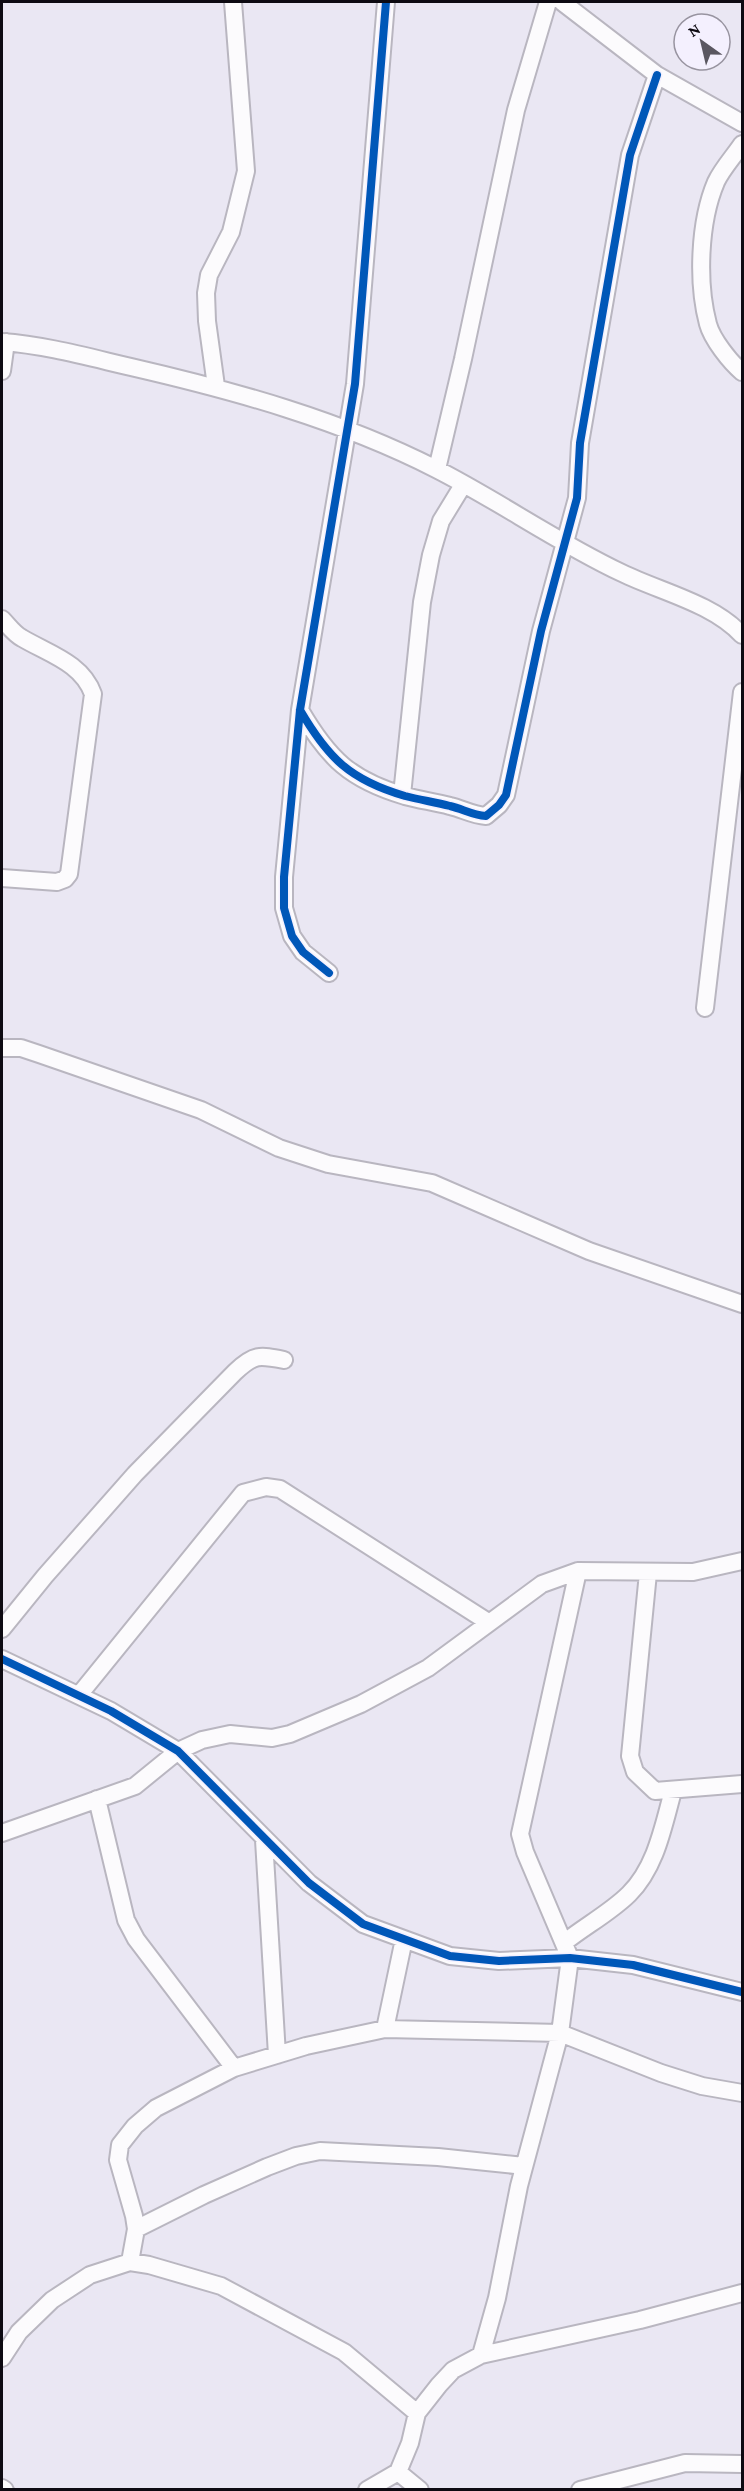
<svg xmlns="http://www.w3.org/2000/svg" width="744" height="2491" viewBox="0 0 744 2491" font-family="'Crimson Pro',serif">
	<style>
		.lines { fill: none; stroke-linecap: round; stroke-linejoin: round }
		.minor-casing { stroke: #b9b6c0; stroke-width: 20 }
		.minor { stroke: #fcfbfd; stroke-width: 16 }
		.cycleway-casing { stroke: #f4f0fe; stroke-width: 11 }
		.cycleway { stroke: #0057b8; stroke-width: 8 }
	</style>
	<rect width="100%" height="100%" fill="#eae7f3"/>
	<g class="lines">
		<g class="minor-casing">
			<path id="minor" d="M562,2L657,75L742,123
				M742,144C734,156 722,169 716,182C699,222 697,283 708,324C712,339 730,362 742,372
				M2,342C45,345 88,357 131,367C235,391 340,420 436,469C499,501 558,543 622,573C661,592 712,603 742,635
				M2,371L6,342
				M216,386L207,321L206,293L209,275L231,232L246,171L233,2
				M437,469L463,359L516,110L548,2
				M2,619C8,625 14,634 22,638C49,654 82,663 93,694L69,874L65,879L57,882L2,878
				M300,710C328,758 350,780 405,796C420,800 435,802 450,806C463,809 472,815 486,816L499,805L506,795L541,631L577,498L580,443L630,155L657,75
				M402,795L422,602L431,555L441,521L463,485
				M329,973L303,952L292,936L284,908V877L300,710L355,384L386,2
				M705,1008L742,692
				M2,1048H21L39,1054L201,1110L279,1148L328,1164L432,1183L589,1251L742,1304
				M648,1573L630,1756L635,1772L655,1791L742,1784
				M2,1629L45,1576L135,1474L235,1372C254,1354 259,1355 284,1360
				M2,1659L111,1711L178,1751L309,1883L363,1924L450,1956L499,1961L570,1958L633,1965L742,1992
				M79,1695L243,1493L266,1487L280,1489L488,1622
				M97,1799L126,1920L136,1939L234,2068
				M2,1833L135,1786L178,1751L202,1740L230,1734L272,1738L290,1734L361,1704L428,1668L542,1584L578,1571L693,1572L742,1561
				M264,1840L277,2055
				M565,1942C585,1926 611,1912 629,1894C656,1867 663,1827 673,1791
				M385,2029L404,1939
				M136,2229L204,2195L267,2167L296,2156L320,2151L438,2157L524,2166
				M130,2262L136,2229L134,2216L118,2160L120,2145L135,2126L156,2108L234,2068L306,2046L385,2029L560,2033L661,2073L702,2086L742,2093
				M481,2355L497,2298L519,2186L560,2033L570,1958L525,1852L520,1834L578,1571
				M2,2358L19,2332L52,2300L90,2275L130,2262L149,2265L221,2286L344,2352L417,2413
				M398,2472L420,2490
				M2,2488L5,2490
				M367,2490L398,2472L410,2443L417,2413L439,2385L453,2370L481,2355L640,2320L742,2293
				M580,2490L685,2463L742,2464"/>
		</g>
		<use href="#minor" class="minor"/>
		<g class="cycleway-casing">
			<path id="cycleway" d="M300,710C328,758 350,780 405,796C420,800 435,802 450,806C463,809 472,815 486,816L499,805L506,795L541,631L577,498L580,443L630,155L657,75
				M329,973L303,952L292,936L284,908V877L300,710L355,384L386,2
				M2,1659L111,1711L178,1751L309,1883L363,1924L450,1956L499,1961L570,1958L633,1965L742,1992"/>
		</g>
		<use href="#cycleway" class="cycleway"/>
	</g>
	<rect width="744" height="2491" fill="none" stroke="#0d0a12" stroke-width="6"/>
	<g transform="translate(702 42) rotate(326)"><circle r="28" fill="#f4f0fe" stroke="#9894a0" stroke-width="1.5"/>
	<path d="M0-4.5L10 22L0 15L-10 22Z" fill="#5a5761"/>
	<text y="-9" font-size="16" font-weight="bold" text-anchor="middle" fill="#0d0a12">N</text>
	</g>
</svg>
